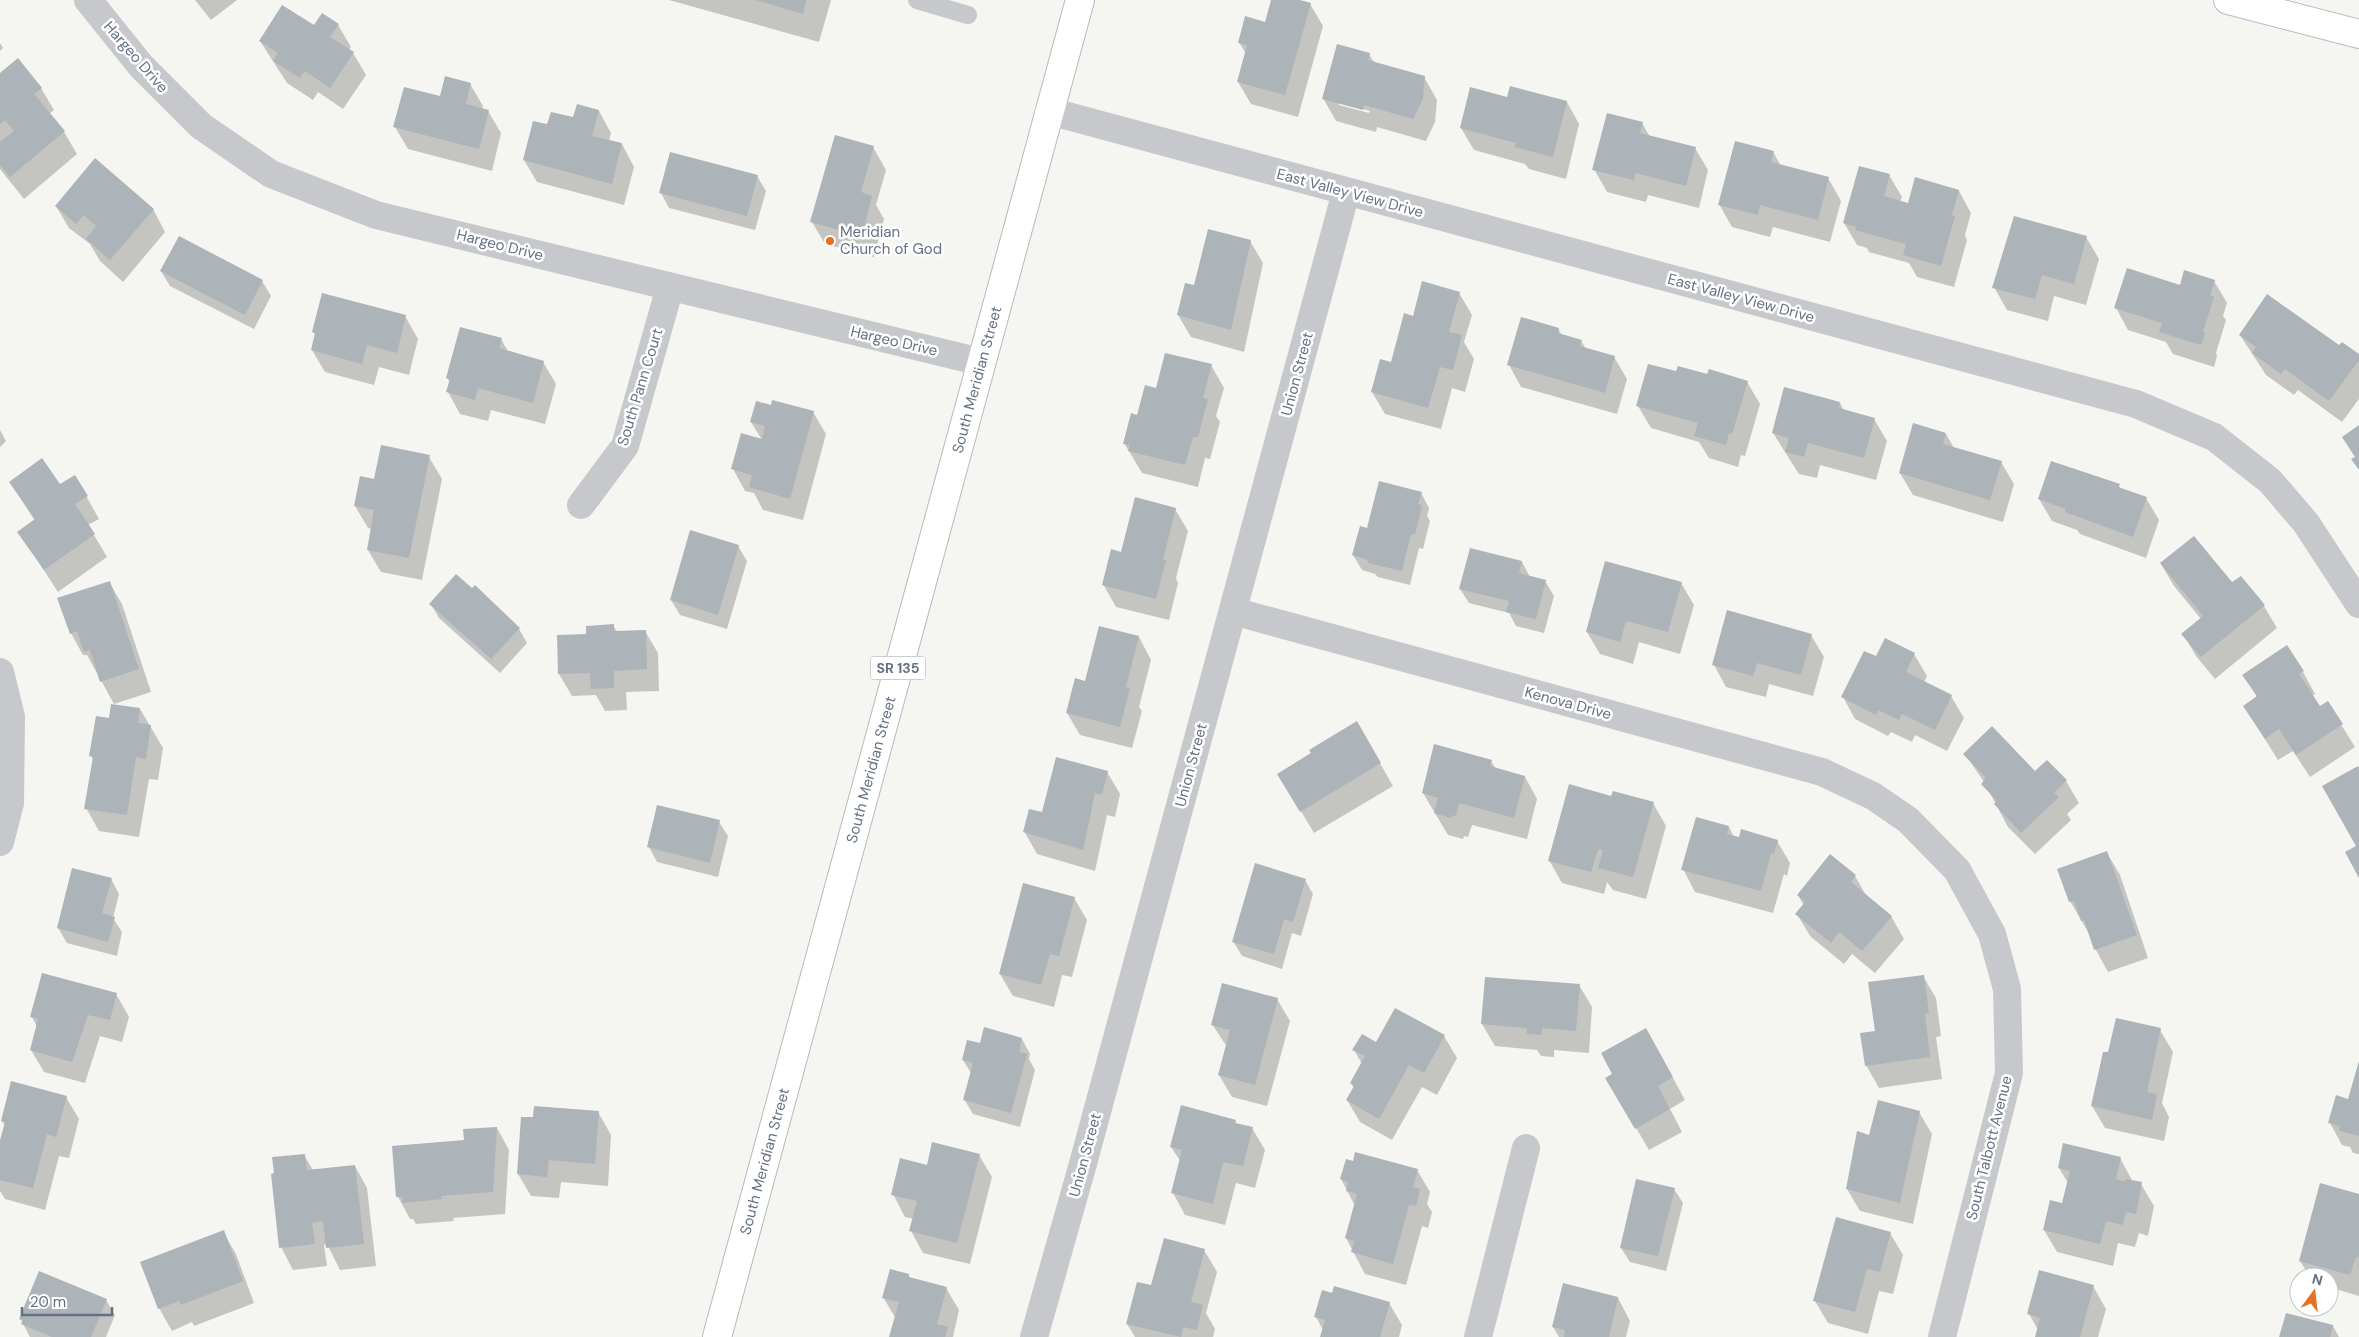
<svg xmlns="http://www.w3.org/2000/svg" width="2359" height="1337" viewBox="0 0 2359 1337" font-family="'DM Sans',sans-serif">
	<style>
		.shadow { fill: #0003; fill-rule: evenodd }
		.building { fill: #acb3b9 }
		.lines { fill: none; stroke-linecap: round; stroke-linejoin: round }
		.secondary-casing { stroke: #b8bbc0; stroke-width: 30 }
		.primary-casing { stroke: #b6b9be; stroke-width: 30 }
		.service { stroke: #c6c8cc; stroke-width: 18 }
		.minor { stroke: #c6c8cc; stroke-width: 28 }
		.secondary { stroke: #fff; stroke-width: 28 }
		.primary { stroke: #fff; stroke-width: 28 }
		.poi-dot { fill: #e67022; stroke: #fff; stroke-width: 2 }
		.labels { text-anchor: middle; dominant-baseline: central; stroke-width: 5; stroke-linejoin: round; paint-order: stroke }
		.shield { fill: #fff; stroke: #929ca9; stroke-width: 1 }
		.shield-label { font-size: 14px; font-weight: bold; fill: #647184 }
		.street-label { font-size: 15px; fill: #647184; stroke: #fff }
		.poi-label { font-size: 15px; fill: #647184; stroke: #fff; text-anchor: start }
	</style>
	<rect width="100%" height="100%" fill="#f5f6f2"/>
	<path class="shadow" d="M195,0H237L211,20Z
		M669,0H831L819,42Z
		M1273,0H1296L1310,4L1323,26L1298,117L1251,104L1238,82L1246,54L1239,42L1266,24Z
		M338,25L351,47L349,50L353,53L366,75L343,109L318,92L313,100L287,83L260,41L315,27Z
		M0,43L3,48L0,51Z
		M1369,54L1375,64L1424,77L1437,100L1435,122L1426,141L1377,127L1376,132L1336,121L1323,98ZM1339,102L1370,111L1369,113L1339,105Z
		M0,75L41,88L54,110L49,114L64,132L77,154L24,199L0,169Z
		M470,84L483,106L482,109L488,111L501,133L492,171L408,149L395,127L441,98Z
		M1508,98L1567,102L1579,124L1566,179L1529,169L1525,164L1474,150L1461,128Z
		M599,111L611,133L609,141L622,144L634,167L624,205L537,182L524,160L548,126Z
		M1642,123L1650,137L1695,148L1708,170L1699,208L1648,195L1646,202L1607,192L1594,169Z
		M873,147L886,170L876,205L884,219L874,257L825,244L812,222Z
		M1773,152L1781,166L1828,178L1841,201L1830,242L1773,227L1770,237L1732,227L1719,204Z
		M1889,175L1902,197L1900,202L1909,205L1959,191L1971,213L1965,235L1967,240L1954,287L1917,277L1909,263L1869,252L1867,248L1857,245L1844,223Z
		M757,176L766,191L755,230L669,208L661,193Z
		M56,206L153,209L165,232L123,282L100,261L90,244L69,228Z
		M2086,237L2099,259L2086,305L2054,296L2048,321L2007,310L1994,287Z
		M179,238L262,281L271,296L254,329L170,286L161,271Z
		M1250,241L1263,263L1244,352L1191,337L1178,315Z
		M2214,281L2227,303L2223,316L2226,320L2216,353L2217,356L2214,367L2173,354L2166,342L2128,330L2116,308L2180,287Z
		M1459,293L1472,315L1464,342L1474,359L1465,392L1452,388L1441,429L1385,414L1372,392L1392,363L1414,317Z
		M405,316L418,339L409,375L379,367L374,385L325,372L312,350L316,336L313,332Z
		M461,328L501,339L509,353L543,362L556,384L545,424L491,410L488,421L460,414L448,392L450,383L447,378Z
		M1558,329L1562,335L1581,341L1586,349L1614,357L1627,379L1617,414L1521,387L1509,365Z
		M2240,335L2339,347L2359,356V399L2342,422L2298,390L2294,395L2266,375Z
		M1211,365L1224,388L1216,416L1220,422L1210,459L1205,458L1198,487L1142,473L1124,443L1138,417Z
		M1677,373L1747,382L1760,404L1745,456L1741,455L1738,467L1709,458L1699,442L1651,428L1638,406Z
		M1840,403L1844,411L1874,419L1887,441L1876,480L1820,465L1817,478L1799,474L1773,433Z
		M772,406L813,412L826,434L803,520L763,510L754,493L745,491L733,469L762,440L751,422Z
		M0,430L6,441L0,447Z
		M1946,434L1954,448L2001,462L2014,484L2003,522L1913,495L1900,473Z
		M429,457L442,479L422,580L381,572L368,550L372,529L368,528L355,506L375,480Z
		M75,476L99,519L88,525L107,557L58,592L19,532L35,521L10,482L60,486Z
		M2119,485L2121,489L2146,498L2159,520L2146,558L2080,534L2077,530L2052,521L2039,499Z
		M1421,493L1429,508L1427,516L1430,521L1423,549L1419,548L1410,585L1378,577L1375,574L1362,570L1353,555L1368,530Z
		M1175,509L1188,531L1176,578L1178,583L1169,620L1116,607L1103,584L1122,554Z
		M738,546L747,561L727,629L680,615L671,600Z
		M1522,562L1530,577L1545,581L1554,596L1544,633L1516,626L1509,613L1469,603L1460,589Z
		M2161,564L2232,584L2240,578L2264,606L2277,628L2215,679L2196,656L2183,634L2201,619L2174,586Z
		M109,582L122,604L151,692L114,704L87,655H83L71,633Z
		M1681,583L1694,605L1680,654L1639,642L1633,664L1600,654L1587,632Z
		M431,604L519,629L527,643L500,673L439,618Z
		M613,625L617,632L645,631L658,653L659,691L626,692L627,710L605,711L596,695L572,696L559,674L587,635Z
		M1811,635L1824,657L1813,696L1769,684L1766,697L1726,687L1714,665Z
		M1139,637L1151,660L1139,707L1142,711L1132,748L1080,735L1067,713L1085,682Z
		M1914,654L1927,676L1924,682L1951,696L1964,718L1947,751L1915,735L1912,742L1891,732L1888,736L1855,719L1843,697L1876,658Z
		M2303,672L2315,694L2312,696L2320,707L2327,702L2355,747L2310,777L2293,751L2278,760L2244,706L2257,697L2244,675Z
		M140,709L163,748L158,780L149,779L139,837L99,831L86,808L94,761L91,756L110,719Z
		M1357,723L1393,786L1314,833L1279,774Z
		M1965,754L2066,781L2079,803L2067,814L2071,820L2035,854L2008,827L1984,782Z
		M1491,761L1496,769L1525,777L1537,799L1527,839L1472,825L1468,837L1464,836L1463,839L1448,835L1423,793Z
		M1107,772L1120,794L1115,817L1107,815L1095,871L1037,854L1024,831L1043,814Z
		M1612,798L1653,803L1666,826L1646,899L1613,890L1607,882L1604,894L1562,883L1549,860Z
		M719,822L728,836L718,877L657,862L649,847Z
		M1729,827L1734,837L1777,841L1790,863L1787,876L1784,874L1773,913L1695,892L1683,869Z
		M2107,853L2120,875L2148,958L2108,972L2096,950L2090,935L2070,901Z
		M1855,876L1867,897L1891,916L1904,939L1875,973L1852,954L1844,964L1810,936L1797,914L1804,906L1798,895Z
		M111,879L119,894L113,918L122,932L117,956L67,943L58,928Z
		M1305,880L1313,894L1301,936L1292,933L1282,969L1242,956L1233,941Z
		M1074,898L1087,920L1072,977L1062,975L1054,1007L1013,996L1000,974Z
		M1923,976L1936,998L1941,1036L1936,1037L1942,1079L1879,1088L1866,1065L1877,1032Z
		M1579,985L1592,1007L1589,1053L1554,1050V1057L1541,1056L1537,1050L1495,1046L1482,1024Z
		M116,994L129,1017L122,1042L100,1036L85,1083L44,1072L31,1050L37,1027L32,1017Z
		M1277,999L1290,1021L1267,1106L1232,1097L1219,1075L1227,1047L1212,1024Z
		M2160,1030L2173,1052L2162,1103L2169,1117L2164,1141L2105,1128L2092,1106L2109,1054Z
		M1444,1036L1457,1058L1437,1095L1422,1087L1392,1140L1360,1122L1347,1100L1354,1088L1351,1083L1362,1064L1354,1050L1376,1044Z
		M1022,1039L1030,1054L1029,1059L1035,1070L1020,1127L973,1114L964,1099L971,1073L963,1060L981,1044Z
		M1659,1052L1685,1100L1670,1109L1682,1132L1649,1150L1607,1078Z
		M2359,1063V1154L2353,1153L2350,1147L2342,1145L2330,1123L2349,1100Z
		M66,1097L79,1119L69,1158L59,1156L45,1210L5,1199L0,1191V1145L5,1126L2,1121Z
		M598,1112L611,1135L608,1186L561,1182L559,1198L531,1196L518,1174Z
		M1919,1112L1932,1134L1913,1224L1860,1211L1847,1189L1870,1136Z
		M1235,1121L1237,1124L1252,1128L1265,1150L1255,1188L1236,1183L1225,1225L1185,1215L1173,1193L1181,1162L1171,1147Z
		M497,1128L509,1150L505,1214L453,1218L454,1221L416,1224L413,1219H410L398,1197L466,1141Z
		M304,1155L313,1170L355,1166L367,1188L376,1266L340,1270L327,1244L324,1245L327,1266L293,1270L281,1247Z
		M979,1155L992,1177L970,1264L923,1253L911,1231L914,1219L905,1217L893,1194L928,1166Z
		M2120,1158L2133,1182L2141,1184L2154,1206L2148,1236L2139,1233L2135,1247L2118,1243L2113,1266L2057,1252L2044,1230L2063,1204L2068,1183L2059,1168Z
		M1417,1170L1430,1192L1427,1204L1432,1212L1428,1228L1422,1226L1406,1285L1365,1274L1346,1238L1355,1206L1341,1179Z
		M1674,1189L1683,1203L1666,1271L1630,1262L1621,1248Z
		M2359,1195V1296L2329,1287V1277H2310L2300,1261Z
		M223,1232L236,1254L254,1303L194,1326L192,1322L172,1331L159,1308Z
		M1890,1233L1903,1255L1893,1294L1879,1291L1868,1334L1828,1323L1815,1301Z
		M1204,1250L1217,1272L1206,1313L1215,1329L1213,1337H1135L1127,1324L1152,1287Z
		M908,1275L911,1279L946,1288L959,1310L953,1337H891L896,1319L883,1297Z
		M2093,1286L2106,1309L2098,1337H2036L2038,1330L2029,1314Z
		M1618,1298L1630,1321L1626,1337H1559L1553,1327Z
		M106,1300L115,1315L106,1337H30L20,1318Z
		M1389,1303L1402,1325L1399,1337H1321L1323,1330L1316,1317Z
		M2333,1326L2339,1337H2281Z"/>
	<path class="building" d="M756,0H806L803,14Z
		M1271,0H1300L1311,3L1285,95L1237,82L1247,45L1238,43L1245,16L1265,22Z
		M282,5L314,25L322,13L339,24L330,37L354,52L330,88L305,71L300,78L273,61L278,53L259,41Z
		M1337,44L1370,53L1368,60L1425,76L1423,99L1413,119L1364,105L1363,110L1322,99Z
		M18,58L42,88L34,94L65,131L10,177L0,165V142L14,131L5,120L0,124V73Z
		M445,76L471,83L466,104L489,110L479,149L393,127L404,87L440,96Z
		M1510,86L1567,101L1553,157L1514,147L1516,143L1460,128L1470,87L1507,97Z
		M577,104L599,110L592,136L622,143L612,184L523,160L533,121L547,124L551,112L573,117Z
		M1607,113L1643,122L1640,133L1696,147L1686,186L1635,173L1634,180L1592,170Z
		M835,135L874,146L861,192L872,196L862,236L810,222Z
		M1735,141L1774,151L1771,162L1829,177L1818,220L1760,205L1758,215L1718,205Z
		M670,152L758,175L747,216L659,193Z
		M95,158L154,209L110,260L86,239L96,226L84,215L76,224L55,206Z
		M1859,166L1890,174L1884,196L1908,203L1915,177L1959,190L1952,215L1955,216L1941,266L1903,255L1906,244L1855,230L1856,227L1843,223Z
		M2014,216L2087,236L2074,284L2042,275L2035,299L1992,288Z
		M1208,229L1251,240L1231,330L1177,315L1185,283L1194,285Z
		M179,236L263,280L245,315L160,271Z
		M2127,268L2180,285L2184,270L2215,280L2210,295L2214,297L2203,332L2205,333L2201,345L2159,332L2162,323L2114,308Z
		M1422,281L1460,292L1449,332L1462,335L1453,370L1440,367L1428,408L1371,392L1380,359L1391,362L1404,313L1413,316Z
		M322,293L406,315L397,353L367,345L362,364L311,350L315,333L312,332Z
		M2267,294L2339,345L2342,342L2359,354V360L2329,401L2285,369L2281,374L2252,353L2256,347L2239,335Z
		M1521,317L1559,328L1558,333L1582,340L1580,346L1615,356L1605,393L1507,365Z
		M460,327L502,338L499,348L544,361L533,403L478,388L475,400L446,392L450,379L446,378Z
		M1165,353L1212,364L1203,398L1208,399L1198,437H1193L1185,465L1128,451L1130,445L1123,444L1131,413L1137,415L1145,385L1156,388Z
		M1648,364L1676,371L1678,366L1707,374L1709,369L1748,381L1732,434L1729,433L1726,445L1694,436L1698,423L1636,406Z
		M1784,387L1840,402L1839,408L1875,418L1864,458L1808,443L1804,457L1785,452L1789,438L1772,433Z
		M772,400L814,411L790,499L749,487L752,475L731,469L741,433L762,439L765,426L750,422L756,401L771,405Z
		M1913,423L1946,433L1943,444L2002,461L1990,500L1899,473Z
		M2359,425V470L2351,459L2355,457L2342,437Z
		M381,445L430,455L409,558L367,550L374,510L354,506L360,476L374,479Z
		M42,458L60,484L75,475L88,496L75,504L95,534L44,570L17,532L35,519L9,482Z
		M2051,461L2120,484L2118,487L2147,497L2133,537L2065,512L2066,509L2038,499Z
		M1379,481L1422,492L1418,504L1422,505L1415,535L1411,534L1402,571L1368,563V560L1352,555L1360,526L1367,528Z
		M1135,497L1176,508L1163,559L1166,560L1156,599L1102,585L1111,549L1121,552Z
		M690,530L739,545L718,615L670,600Z
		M2194,536L2232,582L2241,576L2265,605L2201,657L2181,634L2203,616L2160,563Z
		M1470,548L1522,561L1519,573L1546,580L1536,619L1506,612L1509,601L1459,589Z
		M1605,561L1682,582L1668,632L1626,621L1620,642L1586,632Z
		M456,574L472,588L475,585L520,628L491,659L429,604Z
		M110,581L139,669L100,682L90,650L84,652L77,631L70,634L57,598Z
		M1727,610L1812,634L1801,675L1757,663L1753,676L1712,665Z
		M614,624V631L646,630L647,669L614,671V688L591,689L590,673L558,674L557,635L586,634V626Z
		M1099,626L1139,636L1126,687L1130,688L1120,727L1066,713L1075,678L1085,681Z
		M1885,638L1915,653L1906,672L1952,695L1935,730L1902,714L1899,720L1878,710L1876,715L1841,697L1864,651L1876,656Z
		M2287,645L2304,671L2299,674L2320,706L2328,701L2343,724L2296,755L2279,729L2265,739L2243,706L2257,696L2242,675Z
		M111,704L140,708L138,723L151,725L146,759L136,757L127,815L84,809L93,757L89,756L96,716L109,718Z
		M1357,721L1381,763L1300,812L1277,774L1311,753L1309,750Z
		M1992,726L2035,771L2047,760L2067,780L2054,793L2059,797L2021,833L1994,804L1997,801L1981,784L1986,778L1963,754Z
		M1434,744L1492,760L1490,766L1525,776L1514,818L1459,803L1456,816L1452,815L1451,818L1434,813L1438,798L1422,793Z
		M1056,757L1108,771L1102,795L1095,793L1083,850L1023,832L1029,809L1042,812Z
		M2358,766L2359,768V878L2345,852L2356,846L2322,786Z
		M1569,784L1611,796L1613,791L1654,802L1633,877L1598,868L1603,850L1598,849L1591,872L1548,861Z
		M657,805L720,820L710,863L647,847Z
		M1696,817L1729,826L1727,834L1739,837L1741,829L1778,840L1774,854L1771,853L1761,891L1681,870Z
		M2107,851L2137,935L2094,950L2084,920L2081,921L2074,901L2069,902L2057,869Z
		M1830,854L1856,875L1851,882L1892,916L1862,951L1839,932L1831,943L1795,914L1805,902L1797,895Z
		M1255,863L1306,879L1293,922L1284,919L1274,954L1232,942Z
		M72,868L112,878L102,913L115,917L108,942L57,928Z
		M1023,883L1075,897L1059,956L1050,954L1041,985L999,974Z
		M42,973L117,993L110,1020L88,1015L72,1062L30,1050L38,1019L30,1017Z
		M1924,975L1929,1014H1925L1930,1057L1865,1066L1860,1033L1875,1031L1868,982Z
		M1485,977L1580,984L1576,1031L1542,1028V1035L1527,1034V1028L1481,1024Z
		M1222,983L1278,998L1255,1085L1218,1075L1230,1030L1211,1025Z
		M1395,1008L1445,1035L1424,1073L1409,1065L1379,1119L1346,1100L1354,1086L1350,1083L1365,1056L1352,1050L1362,1034L1376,1042Z
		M2116,1018L2161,1028L2147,1092L2157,1094L2152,1120L2091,1106L2103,1052H2108Z
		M984,1027L1022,1038L1019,1052L1027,1054L1011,1113L963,1100L973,1063L962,1060L967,1040L980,1043Z
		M1646,1028L1673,1077L1658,1086L1670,1109L1635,1129L1605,1078L1612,1074L1601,1053Z
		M2359,1061V1136L2339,1131L2340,1126L2328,1123L2336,1095L2348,1099Z
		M11,1081L67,1096L56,1137L47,1134L33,1188L0,1180V1140L5,1122L1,1121Z
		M1878,1100L1920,1111L1900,1203L1846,1189L1857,1131L1869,1135Z
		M1181,1105L1236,1120L1235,1123L1253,1127L1243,1166L1223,1162L1213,1204L1171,1193L1182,1150L1170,1147Z
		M534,1106L599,1111L595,1164L549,1160L547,1177L517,1174L521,1117H533Z
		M497,1127L493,1192L441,1196L442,1199L402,1203V1197H396L392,1146L464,1140L463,1129Z
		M932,1142L980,1154L957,1243L909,1231L917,1201L891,1195L900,1158L927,1165Z
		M2063,1143L2121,1157L2116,1179L2125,1182L2126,1179L2142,1182L2136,1214L2126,1212L2123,1225L2106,1221L2100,1244L2043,1230L2050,1200L2062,1203L2070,1171L2058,1168Z
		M1355,1152L1418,1169L1413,1187L1420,1189L1416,1206L1409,1205L1393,1264L1351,1252L1354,1241L1345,1238L1357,1194L1346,1191L1348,1182L1340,1179L1346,1159L1353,1161Z
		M305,1154L307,1170L355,1165L364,1244L326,1248L323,1221L312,1223L315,1244L279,1248L271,1174L274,1173L272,1157Z
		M1636,1179L1675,1188L1658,1256L1620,1248Z
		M2320,1183L2359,1194V1258L2356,1257L2350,1275L2299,1261Z
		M1836,1217L1891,1232L1880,1272L1867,1269L1855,1312L1813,1301Z
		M224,1230L243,1281L181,1305L179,1301L158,1309L140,1262Z
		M1164,1238L1205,1249L1191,1302L1203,1305L1197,1330L1183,1327L1181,1337L1126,1324L1137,1282L1151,1285Z
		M890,1269L909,1274V1277L947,1287L937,1324L948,1327L945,1337H889L899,1302L882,1298Z
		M2039,1270L2094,1285L2080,1337H2035L2040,1318L2027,1314Z
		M39,1271L107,1299L91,1337H52L21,1324L23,1320L19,1319Z
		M1563,1283L1618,1297L1609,1337H1564L1565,1330L1552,1327Z
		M1334,1286L1390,1302L1380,1337H1320L1325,1320L1314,1317L1322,1290L1332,1293Z
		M2286,1313L2333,1325L2330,1337H2279Z"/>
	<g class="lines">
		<g class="secondary-casing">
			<path id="secondary" d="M2228,0L2359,34"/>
		</g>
		<g class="primary-casing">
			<g id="primary">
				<path id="s1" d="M717,1337L1080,0"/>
			</g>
		</g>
		<path class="service" d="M917,0L968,15"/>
		<path class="minor" d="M88,0L141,66L201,126L271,174L376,215L981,362
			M1049,111L2136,404L2214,437L2270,481L2306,523L2359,604
			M581,505L625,446L670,287
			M1233,611L1822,772L1873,796L1908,820L1957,870L1992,934L2007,989L2009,1073L1942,1337
			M0,672L11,717L10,803L0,842
			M1034,1337L1084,1160L1346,192
			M1478,1337L1526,1148"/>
		<use href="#secondary" class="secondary"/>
		<use href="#primary" class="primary"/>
	</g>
	<circle class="poi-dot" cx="830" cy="241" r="5"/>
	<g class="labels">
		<rect class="shield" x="870.5" y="656.5" width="55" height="23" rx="4"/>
		<g class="shield-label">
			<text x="898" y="668">SR 135</text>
		</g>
		<g class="street-label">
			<text transform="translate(136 57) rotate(49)">Hargeo Drive</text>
			<text transform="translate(1350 193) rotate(15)">East Valley View Drive</text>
			<text transform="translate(500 245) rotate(14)">Hargeo Drive</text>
			<text transform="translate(1741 298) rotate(15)">East Valley View Drive</text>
			<text transform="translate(894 341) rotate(13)">Hargeo Drive</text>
			<text transform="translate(1297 374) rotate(-75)">Union Street</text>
			<text stroke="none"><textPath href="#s1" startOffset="992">South Meridian Street</textPath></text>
			<text transform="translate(640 387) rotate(-73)">South Pann Court</text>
			<text transform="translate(1568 703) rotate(15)">Kenova Drive</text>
			<text transform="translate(1191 765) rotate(-75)">Union Street</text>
			<text stroke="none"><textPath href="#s1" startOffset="588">South Meridian Street</textPath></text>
			<text transform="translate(1989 1148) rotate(-76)">South Talbott Avenue</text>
			<text transform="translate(1085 1155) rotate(-75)">Union Street</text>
			<text stroke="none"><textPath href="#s1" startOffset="182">South Meridian Street</textPath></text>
		</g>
		<g class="poi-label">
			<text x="840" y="232">Meridian<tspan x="840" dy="17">Church of God</tspan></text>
		</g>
	</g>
	<g transform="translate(2314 1292) rotate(15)"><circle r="24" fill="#ffffff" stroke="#c1c6ce"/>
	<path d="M0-4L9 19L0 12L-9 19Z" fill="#e67022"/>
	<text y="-8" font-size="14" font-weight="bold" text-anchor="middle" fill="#647184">N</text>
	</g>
	<path d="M22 1307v8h90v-8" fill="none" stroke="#647184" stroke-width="2.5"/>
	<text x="30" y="1307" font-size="15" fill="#647184" stroke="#ffffff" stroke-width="4" paint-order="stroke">20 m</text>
</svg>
